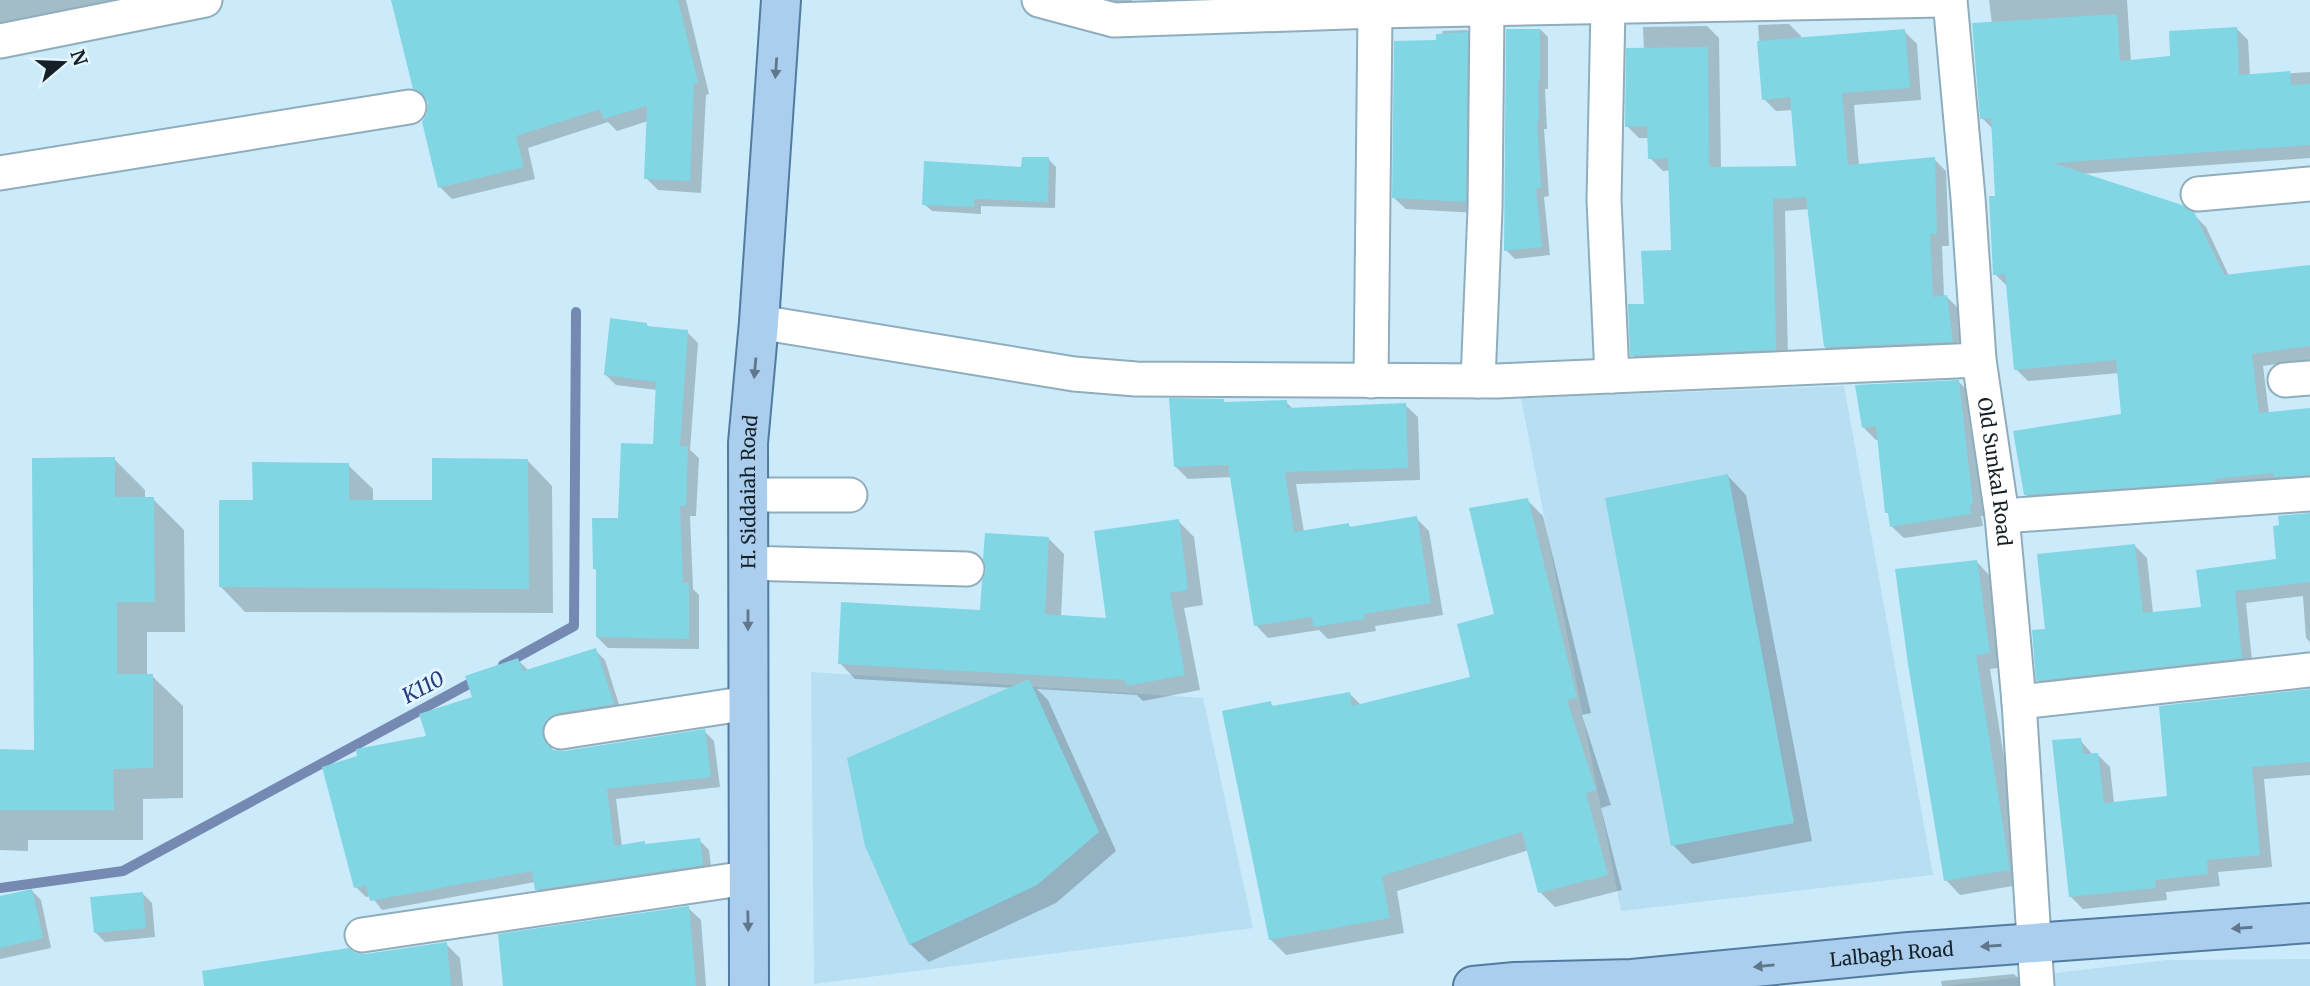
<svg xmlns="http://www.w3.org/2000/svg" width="2310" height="986" viewBox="0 0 2310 986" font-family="Merriweather,serif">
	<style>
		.built { fill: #b8def1 }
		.shadow { fill: #0003 }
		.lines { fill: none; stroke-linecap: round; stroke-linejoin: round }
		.stream { stroke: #7589b2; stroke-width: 10 }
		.building { fill: #81d6e4 }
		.minor-casing { stroke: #8fadbc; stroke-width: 37 }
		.major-casing { stroke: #527ba0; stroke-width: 42 }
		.minor { stroke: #fff; stroke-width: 33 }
		.major { stroke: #abcdee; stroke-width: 38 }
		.oneway { fill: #60768a }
		.labels { text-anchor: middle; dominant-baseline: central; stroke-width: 6; stroke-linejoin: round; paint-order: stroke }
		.street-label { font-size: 19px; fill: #142025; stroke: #e3f6ff }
		.water-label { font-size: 21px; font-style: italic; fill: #263c7e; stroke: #e3f6ff }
	</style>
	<rect width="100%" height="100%" fill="#cbebfa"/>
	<path class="built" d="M1844,386L1933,875L1621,911L1521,398Z
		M811,672L1203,698L1253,928L814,984Z
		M2310,959V986H1945L2167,960Z"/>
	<path class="shadow" d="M0,0H178L0,38Z
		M393,0H686L709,94L706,95L701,193L658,190L646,178L648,121L617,131L608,122L528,148L535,179L452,199L440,187L428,101L415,88Z
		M1092,0H1132L1130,9Z
		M1989,0H2127L2131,62L2172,58L2236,28L2248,40L2250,76L2310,72V158L2080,174L2193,214L2206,227L2229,276L2310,266V363L2307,360L2263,366L2269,414L2310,409V485L2038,507L2025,494L2123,415L2119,373L2028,381L2016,369L2007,286L1995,274L1997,197L1993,129L1982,118L1992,24Z
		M1789,24L1801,36V39L1904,31L1917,44L1921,100L1854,105L1859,166L1934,159L1946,171L1949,246H1942L1944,297H1947L1959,309L1965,354L1838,359L1825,347L1810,209L1785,211L1788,361L1645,368L1632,355L1646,306L1673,252L1670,170L1663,171L1650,158L1649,138H1639L1627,126L1644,49L1643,27L1707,26L1719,38L1721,169L1798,168L1793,110L1776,111L1764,99L1758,25Z
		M1508,29H1540L1548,37V89H1545L1547,129H1544L1549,196L1544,197L1550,255L1515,259L1506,250Z
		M1467,30L1479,42L1477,213L1406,209L1394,198L1438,41L1443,35L1442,31Z
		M1048,159L1056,167L1055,208L981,206V214L932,211L924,204Z
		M647,325L649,328L687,332L698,343L690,450L699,458L696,516H690L693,589L699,595V649L608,648L597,637L598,572L594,568L654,446L657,390L616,385L605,374Z
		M1959,382L1971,394L1985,516H1981L1983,526L1904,538L1891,526L1890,515L1887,512L1879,440H1876L1864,428Z
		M1223,400L1226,404L1286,402L1293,409L1405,405L1418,417L1420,480L1296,484L1304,532L1348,525L1352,528L1416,518L1429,531L1443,615L1375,626L1376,631L1328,639L1319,630L1268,638L1256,625L1232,477L1188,479L1175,466Z
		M114,459L145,490V499H153L184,530L185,632H147V676H152L183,706V798L143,799V840H28V851L0,850V751L36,752Z
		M528,461L552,486L553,613L245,612L221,587L254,502L348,465L373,489V501L433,502Z
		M1728,476L1746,495L1812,841L1692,864L1673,845Z
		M1527,500L1543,516L1591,713L1582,715L1611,805L1601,808L1622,890L1555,907L1540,892L1529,850L1397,891L1404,933L1286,955L1270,939V703L1274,707L1350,694L1361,705L1472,678L1496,615Z
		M1178,521L1194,537L1203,605L1184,608L1200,690L1143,701L1137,695L1037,689L1048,700L1116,851L1056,903L929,962L910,944L1014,688L855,679L840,663L982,612L1049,539L1064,554L1061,617L1108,620Z
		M2310,524V642L2306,638L2303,596L2246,603L2253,670L2050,692L2038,680L2047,630L2135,546L2147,558L2153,613L2203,608L2278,561Z
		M1977,562L1991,577L2003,667L1990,669L2024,884L1960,895L1946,880Z
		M595,650L605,660L622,714L552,736L551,747L554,752L564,753L704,731L714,741L720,787L616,799L622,847L644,843L647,846L699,840L709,850L712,875L546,899L536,889L535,882L382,910L371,896L366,897L356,887L428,737L518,660L529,671Z
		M2310,690V775L2264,779L2272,867L2218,872L2220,886L2166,892L2167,900L2083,909L2071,897L2080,740L2093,755H2098L2110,767L2114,803L2169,797Z
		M31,890L41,900L51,948L0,959V897Z
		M142,893L152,903L155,937L105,942L95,932Z
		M688,908L701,920L706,986H505Z
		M446,944L460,958L463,986H249L355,955L365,956Z
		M2014,974L2027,986H1942L1941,981Z"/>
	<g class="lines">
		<path class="stream" d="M503,665L574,626L576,312
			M0,888L123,871L478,679"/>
	</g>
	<path class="building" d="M391,0H678L698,82L694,83L690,181L644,179L647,106L603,119L600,109L516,136L524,167L438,188L422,122L427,113L428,103L423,94L413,89Z
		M2117,14L2120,61L2170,56L2169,31L2237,27L2239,75L2290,71L2291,85L2310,84V145L2053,163L2182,205L2194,212L2224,275L2310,265V346L2252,354L2259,413L2310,408V475L2274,477L2273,473L2214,479L2215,482L2024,495L2013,431L2121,414L2116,360L2014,370L2005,274L1993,275L1989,196H1995L1991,118L1980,119L1972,23Z
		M1506,29H1540V81H1538L1539,121H1537L1541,188L1536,189L1542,247L1504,251Z
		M1905,29L1910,88L1842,93L1848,165L1935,157L1937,234H1930L1933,297L1947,295L1953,342L1824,347L1806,197L1773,199L1776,350L1630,356L1628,304H1644L1641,251L1671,250L1668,158L1648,159L1647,126L1625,127L1626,48L1708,47L1709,167L1796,166L1790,97L1762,100L1757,41Z
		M1468,32L1466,202L1392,198L1394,41L1436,40V34Z
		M1022,157H1049L1048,202L974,199V207L922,205L924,161L1021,167Z
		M610,318L647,323V326L688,330L680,446H688L686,506H680L683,583H689V639L596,637V569H593L592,518H618L621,443L653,444L656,382L604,375Z
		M1959,380L1973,504H1970L1971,514L1890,527L1888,513H1885L1876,426L1862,428L1855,385Z
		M1169,398L1224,399V402L1287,400V408L1406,403L1408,468L1285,472L1294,532L1349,523V527L1417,516L1431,603L1364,614L1365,619L1314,627L1312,617L1254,626L1228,465L1174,467Z
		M115,457V497H154L155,602H117V674H153V768L113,769L114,810H0V749L34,750L32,458Z
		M432,458L528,459L529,589L219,587V500H253L252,462L349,463V500H432Z
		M1728,474L1794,823L1671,846L1605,498Z
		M1528,498L1577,698L1567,700L1596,790L1586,793L1608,875L1538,893L1522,832L1382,876L1390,918L1269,940L1222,711L1271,701L1272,706L1350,692L1352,706L1470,677L1457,624L1494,614L1469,508Z
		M2310,513V582L2235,591L2242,658L2036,681L2032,630L2045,629L2037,554L2135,544L2143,613L2201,607L2196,570L2276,559L2273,526L2279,525L2278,516Z
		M1179,519L1188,590L1170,593L1185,675L1126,686L1125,680L838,664L841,602L980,610L982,581L986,570L983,559L985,533L1049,537L1045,614L1106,618L1094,531Z
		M1977,560L1990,653L1976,655L2010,870L1944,881L1908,664L1895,569Z
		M596,648L614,704L558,713L550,717L543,726L542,734L546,743L553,750L564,751L705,729L711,777L607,789L614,846L645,841V844L700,838L703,865L535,890L532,871L370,901L366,885L354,888L322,767L357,756L356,749L426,736L419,714L472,697L465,676L518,658L523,671Z
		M1029,679L1099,832L1037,885L909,945L865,846L847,758Z
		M2310,689V762L2252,767L2260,855L2207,860L2208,874L2155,880L2156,888L2069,897L2052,740L2081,738L2083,754L2098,753L2104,803L2167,796L2159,706Z
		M32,889L43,938L0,948V896Z
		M143,892L146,928L94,933L90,897Z
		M689,906L696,986H503L498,934Z
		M447,942L451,986H204L202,971L348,948L356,953L365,954Z"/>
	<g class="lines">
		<g class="minor-casing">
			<g id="minor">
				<path d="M1039,0L1114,20L1375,11L1942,0"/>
				<path id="s1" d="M1950,0L1968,198L1979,360L2002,516L2019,702L2037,986"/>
				<path d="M1608,7L1604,200L1612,376"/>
				<path d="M0,41L205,0"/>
				<path d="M0,173L409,107"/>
				<path d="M2198,194L2310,184"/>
				<path d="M759,322L1074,374L1136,379L1497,381L1979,360"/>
				<path d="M2285,380L2310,378"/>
				<path d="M1371,381L1375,11"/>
				<path d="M1478,381L1485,209L1487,9"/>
				<path d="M748,495H850"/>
				<path d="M2002,516L2310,494"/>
				<path d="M748,563L967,569"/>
				<path d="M2019,702L2310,670"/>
				<path d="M561,732L748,703"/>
				<path d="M362,935L747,878"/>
			</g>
		</g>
		<g class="major-casing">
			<g id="major">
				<path id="s2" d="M749,986L748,443L759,322L781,0"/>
				<path id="s3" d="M1473,986L1515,982L1632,979L1909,952L2310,923"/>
			</g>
		</g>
		<use href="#minor" class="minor"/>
		<use href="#major" class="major"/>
	</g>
	<defs><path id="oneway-solid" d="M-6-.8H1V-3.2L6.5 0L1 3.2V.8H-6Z" transform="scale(1.75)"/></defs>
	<g class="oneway">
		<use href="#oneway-solid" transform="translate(776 68) rotate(94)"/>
		<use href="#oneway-solid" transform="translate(755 368) rotate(95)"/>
		<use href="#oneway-solid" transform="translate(748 620) rotate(90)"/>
		<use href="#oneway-solid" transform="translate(748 921) rotate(89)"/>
		<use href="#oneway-solid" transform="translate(2242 928) rotate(176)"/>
		<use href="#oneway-solid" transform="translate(1991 946) rotate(176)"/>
		<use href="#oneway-solid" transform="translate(1764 966) rotate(174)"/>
	</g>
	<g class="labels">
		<g class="street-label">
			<text stroke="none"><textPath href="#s1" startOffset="474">Old Sunkal Road</textPath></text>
			<text stroke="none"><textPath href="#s2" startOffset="494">H. Siddaiah Road</textPath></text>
			<text stroke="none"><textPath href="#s3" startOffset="420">Lalbagh Road</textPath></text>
		</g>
		<g class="water-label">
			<text transform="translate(423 687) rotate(-28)">K110</text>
		</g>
	</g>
	<g transform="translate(63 63) rotate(71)" stroke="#e3f6ff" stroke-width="5" paint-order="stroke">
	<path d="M0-5L12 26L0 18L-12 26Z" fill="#142025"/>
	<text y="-10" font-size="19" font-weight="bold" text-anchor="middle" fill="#142025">N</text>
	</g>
</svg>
